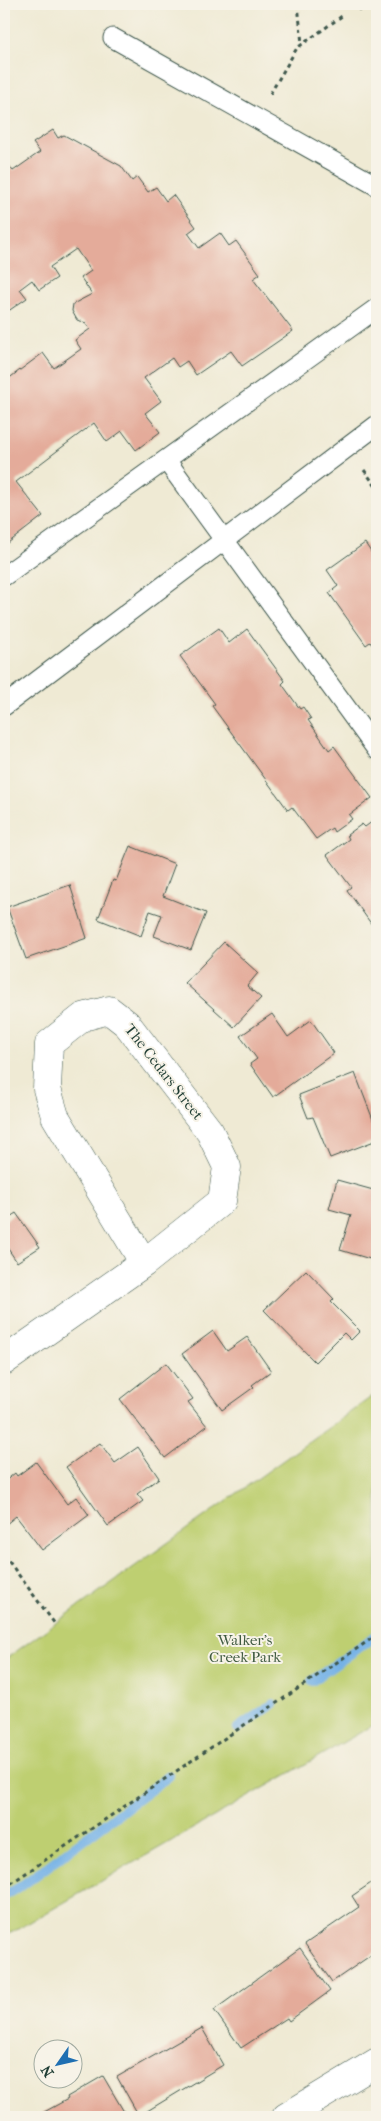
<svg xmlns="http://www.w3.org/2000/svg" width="381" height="2121" viewBox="0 0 381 2121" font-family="'IM FELL French Canon',serif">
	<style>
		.green { fill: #becf71; stroke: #6e8652 }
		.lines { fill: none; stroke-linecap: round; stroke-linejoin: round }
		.stream { stroke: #73b1e6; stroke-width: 10 }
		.building { fill: #e4ab9a }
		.service-casing { stroke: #3e574c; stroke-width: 21 }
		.minor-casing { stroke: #3e574c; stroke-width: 29 }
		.path { stroke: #3e574c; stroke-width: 3; stroke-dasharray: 4 4; stroke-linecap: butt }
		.service { stroke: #fff; stroke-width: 19 }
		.minor { stroke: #fff; stroke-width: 28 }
		.labels { text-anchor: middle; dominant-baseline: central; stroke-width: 4; stroke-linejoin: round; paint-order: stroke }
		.street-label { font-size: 15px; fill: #1f3d34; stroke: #f7f3e8 }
		.park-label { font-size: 15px; fill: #3f5a40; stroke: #f7f3e8 }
	</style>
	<rect width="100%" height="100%" fill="#f7f3e8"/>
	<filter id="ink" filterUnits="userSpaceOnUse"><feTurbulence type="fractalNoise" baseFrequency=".02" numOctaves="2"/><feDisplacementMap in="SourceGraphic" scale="10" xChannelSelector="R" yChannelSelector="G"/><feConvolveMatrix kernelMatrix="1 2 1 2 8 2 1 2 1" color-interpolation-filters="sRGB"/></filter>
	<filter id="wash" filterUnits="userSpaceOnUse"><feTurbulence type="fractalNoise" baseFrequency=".0096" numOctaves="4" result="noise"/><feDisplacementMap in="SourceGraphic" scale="20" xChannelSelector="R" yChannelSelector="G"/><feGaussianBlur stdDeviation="1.12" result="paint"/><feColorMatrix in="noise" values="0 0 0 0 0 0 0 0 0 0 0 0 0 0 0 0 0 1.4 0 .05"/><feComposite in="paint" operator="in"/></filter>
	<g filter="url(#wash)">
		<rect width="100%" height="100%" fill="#efead4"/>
		<path class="green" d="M377,1393V1723L4,1937V1660Z"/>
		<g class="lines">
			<path class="stream" d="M312,1681L377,1635
				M238,1728L273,1704
				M4,1896L20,1887L169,1776"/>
		</g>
		<g id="blocks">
			<path class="building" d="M354,4H377V19L368,6L360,11Z
				M53,130L58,138L64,135L121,166L132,181L137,177L148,192L156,187L166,201L173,195L196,227L188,233L199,248L220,233L229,246L236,241L260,274L253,279L293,331L242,366L231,351L196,375L187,361L178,367L172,358L144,378L161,401L145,413L160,432L136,450L122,431L107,442L94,423L16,482L43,516L4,546V382L43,353L54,368L81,349L75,340L90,329L84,322L77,320L72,311L73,304L92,294L81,278L91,271L76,249L50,267L57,278L39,290L32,280L20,289L27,298L4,314V166L7,163L13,171L40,152L33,143Z
				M365,543L375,558L377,556V651L370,642L366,645L329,593L338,586L327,570Z
				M219,628L229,643L247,629L285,681L282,684L300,709L303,707L311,719L308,720L329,750L334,746L372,798L349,815L352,819L334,832L332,828L316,839L292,807L288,810L212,706L215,704L180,656Z
				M377,818V932L347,890L351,887L327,855L349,839L347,835L362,824L365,827Z
				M130,846L175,864L163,896L206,913L191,950L154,936L162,915L150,911L141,936L98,919L113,880L116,881Z
				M70,885L87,938L26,959L7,907Z
				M224,942L258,973L247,986L261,998L234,1027L185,983Z
				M272,1014L288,1037L311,1020L334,1053L273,1097L250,1064L257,1059L240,1036Z
				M355,1073L377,1130V1140L330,1158L313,1117L308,1118L299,1095Z
				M337,1180L377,1191V1261L340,1250L351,1215L329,1209Z
				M16,1213L40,1247L17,1262L4,1243V1221Z
				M306,1270L334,1299L331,1302L360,1331L351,1340L344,1333L315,1362L264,1310Z
				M213,1331L227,1351L247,1337L271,1371L252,1385L254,1387L222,1410L182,1354Z
				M166,1363L193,1399L188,1402L207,1426L165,1458L120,1399Z
				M100,1443L115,1463L138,1447L159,1478L137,1494L143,1501L108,1526L66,1467Z
				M36,1462L67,1504L76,1497L89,1515L42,1550L16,1516L5,1525L4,1523V1482L15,1473L17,1476Z
				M374,1881L377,1886V1951L332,1982L305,1944L359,1907L352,1896Z
				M300,1948L330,1991L289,2021L287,2018L241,2048L214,2010Z
				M202,2028L223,2065L139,2116L117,2077Z
				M103,2076L127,2117H35L68,2099L67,2097Z"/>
		</g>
	</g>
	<g filter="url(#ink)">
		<use href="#blocks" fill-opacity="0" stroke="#3e574c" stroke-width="1"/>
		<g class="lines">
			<g class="service-casing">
				<path id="service" d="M113,38L377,186
					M166,460L377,750
					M4,576L377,308
					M4,706L377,425"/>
			</g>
			<g class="minor-casing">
				<path id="minor" d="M4,1361L144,1263L222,1201L227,1167L210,1132L127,1024L109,1010L83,1017L49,1044L47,1089L55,1116L144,1263
					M286,2117L377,2062"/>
			</g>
			<path class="path" d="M298,4L302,44
				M270,94L297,48L342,16
				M364,470L377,488
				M4,1555L55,1624
				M4,1888L377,1635"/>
			<use href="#service" class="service"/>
			<use href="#minor" class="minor"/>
		</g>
	</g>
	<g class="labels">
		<g class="street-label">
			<text transform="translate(164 1072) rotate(52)">The Cedars Street</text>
		</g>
		<g class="park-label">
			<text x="245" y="1640">Walker's<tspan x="245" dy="17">Creek Park</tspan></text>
		</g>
	</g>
	<rect width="381" height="2121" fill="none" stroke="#f7f3e8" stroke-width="20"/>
	<g transform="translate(58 2064) rotate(236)"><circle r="24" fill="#f7f3e8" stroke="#a1aaa0"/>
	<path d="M0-4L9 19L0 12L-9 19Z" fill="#1f6fb2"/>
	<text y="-8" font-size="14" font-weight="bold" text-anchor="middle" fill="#1f3d34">N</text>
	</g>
</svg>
